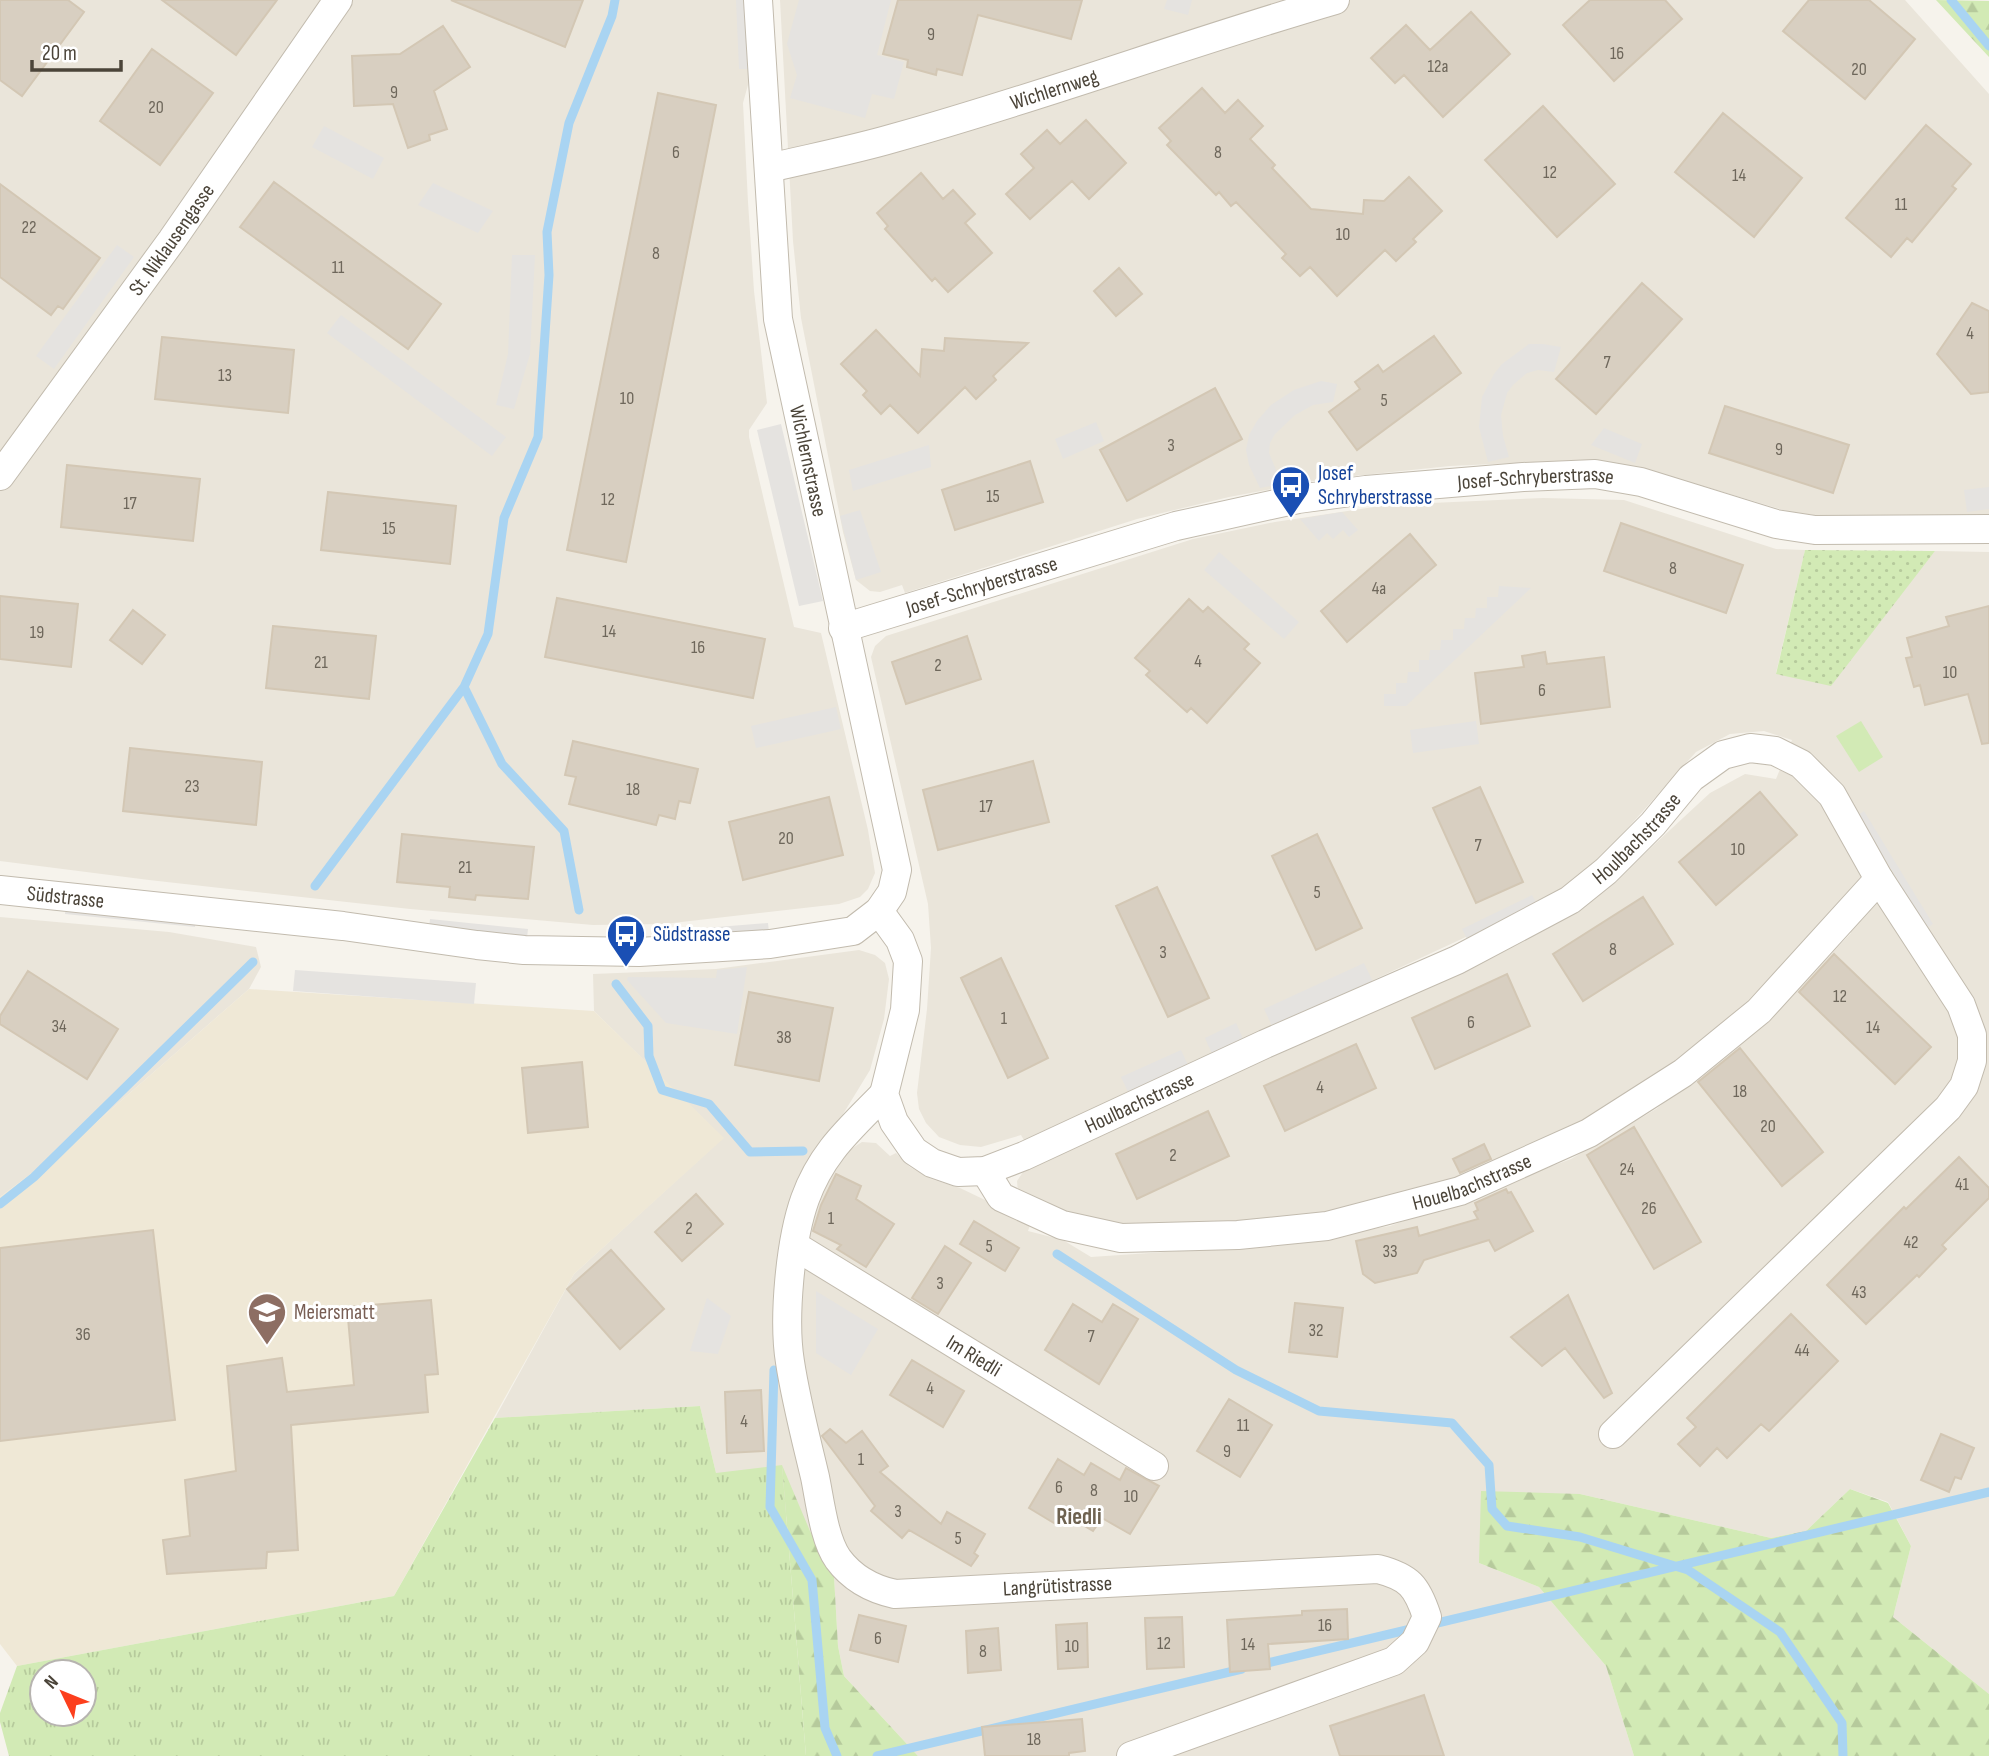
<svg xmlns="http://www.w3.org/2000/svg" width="1989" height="1756" viewBox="0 0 1989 1756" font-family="'Sofia Sans Condensed',sans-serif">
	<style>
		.residential { fill: #eae5da }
		.education { fill: #efe8d6 }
		.grass { fill: url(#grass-tufts); fill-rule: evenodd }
		.forest { fill: url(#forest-firs) }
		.park { fill: #d2eab5 }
		.garden { fill: url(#garden-dots) }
		.parking { fill: #e5e3e0 }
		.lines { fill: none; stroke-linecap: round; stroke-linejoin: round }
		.stream { stroke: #a9d4f2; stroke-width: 9 }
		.building { fill: #d8cfc1; stroke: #d3c7b4; stroke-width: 2 }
		.street-casing { stroke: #c2bbae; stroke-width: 30 }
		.street { stroke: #fff; stroke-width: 28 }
		.labels { text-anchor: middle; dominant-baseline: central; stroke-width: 6; stroke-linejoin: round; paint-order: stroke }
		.number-label { font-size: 18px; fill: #6e675b }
		.street-label { font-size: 21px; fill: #4b4439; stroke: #fff }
		.transit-label { font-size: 21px; fill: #164399; stroke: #fff; text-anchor: start }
		.education-label { font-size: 21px; fill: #785e54; stroke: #fff; text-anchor: start }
		.neighbourhood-label { font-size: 23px; font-weight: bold; fill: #6e6250; stroke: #fff }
	</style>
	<defs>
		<pattern id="grass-tufts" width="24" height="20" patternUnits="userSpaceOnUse" patternTransform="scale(1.75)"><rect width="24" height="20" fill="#d2eab5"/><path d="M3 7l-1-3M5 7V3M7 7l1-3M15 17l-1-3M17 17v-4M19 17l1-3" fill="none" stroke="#b6ca9c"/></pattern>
		<pattern id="forest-firs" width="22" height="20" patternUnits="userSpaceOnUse" patternTransform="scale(1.75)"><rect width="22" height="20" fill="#d2eab5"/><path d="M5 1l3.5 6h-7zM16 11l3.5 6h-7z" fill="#b6ca9c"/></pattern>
		<pattern id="garden-dots" width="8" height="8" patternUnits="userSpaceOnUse" patternTransform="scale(1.75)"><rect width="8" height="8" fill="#d2eab5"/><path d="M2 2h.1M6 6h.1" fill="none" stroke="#b6ca9c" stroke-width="1.8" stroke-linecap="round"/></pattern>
	</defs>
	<rect width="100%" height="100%" fill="#f6f3ec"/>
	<path class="residential" d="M0,0H748L751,74L743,103L748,202L754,291L767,403L749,430V437L794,627L821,633L868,830L875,873L868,889L860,897L839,904L664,924L593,925L410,909L149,880L0,861Z
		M780,0H1905L1989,94V519L1930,515H1813L1790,512L1639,467L1579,460L1450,466L1325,479L1229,497L1137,519L905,593L902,585L880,592L870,591L856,580L843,532L801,318L793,241Z
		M1543,498L1624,500L1776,549L1805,550L1776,673L1919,570L1935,551L1989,552V1694L1893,1617L1911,1546L1888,1502L1850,1489L1806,1531L1771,1538L1580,1494L1479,1563L1539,1587L1606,1666L1634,1756H918L844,1676L838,1646L834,1576L810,1531L716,1473L700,1406L495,1418L574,1274L723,1138L594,1011L593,974L716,969L859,950L875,955L885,963L889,979L884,1019L870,1070L818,1155L842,1160L851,1149L862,1142L876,1143L890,1156L896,1153L910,1167L931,1179L960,1188L1031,1222L1028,1231L1063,1240L1091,1257L1285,1244L1390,1226L1571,1159L1656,1109L1727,1054L1772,1016L1851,933L1832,911L1764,988L1730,1020L1676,1063L1602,1113L1474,1175L1376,1205L1288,1221L1179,1228L1100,1224L1018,1194L1017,1181L1023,1172L1231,1073L1617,879L1710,793L1745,774L1776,779L1792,740L1764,731L1730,734L1696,752L1608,850L1580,876L1537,904L1025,1142L1021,1135L981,1147L960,1145L939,1137L926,1123L919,1109L917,1093L927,1009L931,948L928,904L871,657L875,646L886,636L1193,539L1275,522L1387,505Z
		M0,917L169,932L256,947L261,967L249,989L76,1140L0,1197Z"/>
	<path class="education" d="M249,989L594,1011L724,1138L574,1274L394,1596L17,1666L0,1644V1197L76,1140Z"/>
	<path class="grass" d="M700,1406L716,1473L782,1465L806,1756H9L0,1722V1713L17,1666L394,1596L495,1418ZM42,1672H84V1714H42Z"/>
	<path class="forest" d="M1936,0L1989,1V57Z
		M782,1465L810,1531L834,1576L838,1646L844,1676L918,1756H806Z
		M1850,1489L1888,1503L1911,1546L1893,1617L1989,1694V1756H1634L1606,1666L1539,1587L1479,1563L1481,1491L1580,1494L1771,1538L1806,1531Z"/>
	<path class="park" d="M1861,721L1883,757L1859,772L1836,736Z"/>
	<path class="garden" d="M1805,550L1935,551L1831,686L1776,674Z"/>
	<path class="parking" d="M736,0H748L750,69H739Z
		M799,0H891L877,55L904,62L894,99L872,94L865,118L790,98L797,75L787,44Z
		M1167,0H1192L1188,15L1164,9Z
		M324,126L384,158L373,179L312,147Z
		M433,183L493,211L478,233L418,205Z
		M117,245L134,257L54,369L36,356Z
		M512,255H535L530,354L514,409L496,405L508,354Z
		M341,315L506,437L492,456L327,333Z
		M1529,344H1543L1561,347L1554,372L1538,370L1527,373L1513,385L1507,393L1501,415L1503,436L1509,457L1488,462L1479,427L1482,397L1494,374L1502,364Z
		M1321,381L1337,384L1333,402L1313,405L1295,415L1275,434L1270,443L1269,453L1282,484L1260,488L1249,465L1246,450L1249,435L1257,421L1271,405L1294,390Z
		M1096,422L1104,441L1063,459L1055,439Z
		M781,424L823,601L799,606L757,430Z
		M1604,428L1642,444L1635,463L1591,445Z
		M929,445L931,467L853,491L849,470Z
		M1989,487V509L1967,512L1964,490Z
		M860,510L881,572L856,580L840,516Z
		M1342,512L1358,530L1349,537L1343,530L1333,539L1327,533L1319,541L1300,519Z
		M1219,552L1299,622L1284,639L1204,570Z
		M1499,586L1531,588L1406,706H1384V694H1396V683H1407L1408,672H1419V660H1429L1430,650H1440L1441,640H1453V629H1464L1465,618H1475L1476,608H1487V597H1498Z
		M836,707L841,729L756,748L751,726Z
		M1476,721L1479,744L1413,753L1410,730Z
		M1864,811L1933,924L1927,928L1858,815Z
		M1532,895L1537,904L1467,939L1462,929Z
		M66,905L196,917L195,927L65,914Z
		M430,919L528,929L527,938L429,928Z
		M768,923L769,932L669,939L668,931Z
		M1364,963L1373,982L1273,1028L1264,1009Z
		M747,967L737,1034L666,1023L627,980L628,977L716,978L717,970Z
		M295,970L476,983L474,1004L293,991Z
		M1236,1023L1244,1041L1213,1056L1205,1038Z
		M1181,1050L1189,1067L1129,1094L1121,1077Z
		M816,1291L878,1329L851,1375L816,1353Z
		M707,1298L731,1316L718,1354L690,1351Z"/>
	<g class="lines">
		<path class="stream" d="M1951,0L1989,46
			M464,687L502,764L564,831L579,910
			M315,886L464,687L488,634L504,518L538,437L549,275L547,232L569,123L612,16L615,0
			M616,984L648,1026L649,1056L662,1090L709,1104L750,1152L803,1151
			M0,1204L34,1177L253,962
			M1057,1254L1236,1370L1319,1411L1452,1423L1489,1465L1492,1509L1507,1526L1580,1537L1688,1570L1780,1632L1842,1723L1843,1756
			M774,1370L770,1507L812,1580L825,1728L837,1756
			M1429,1625L1989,1492
			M1259,1665L1415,1628
			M877,1756L1242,1669"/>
	</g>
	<path class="building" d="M0,0H68L84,12L22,96L0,80Z
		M162,0H277L236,55Z
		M451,0H583L565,47Z
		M898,0H1082L1071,39L978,15L962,75L937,69L936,75L907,67L908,60L883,54Z
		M1590,0H1665L1682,19L1614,81L1563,25Z
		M1809,0H1869L1915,39L1865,99L1783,31Z
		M1471,12L1510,54L1443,117L1404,75L1395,83L1371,58L1406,25L1430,50Z
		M443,26L470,67L434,91L447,129L429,135L430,140L408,148L393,104L354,106L352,56L400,54Z
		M152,49L213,93L160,165L100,121Z
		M1202,88L1225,113L1238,100L1263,126L1250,139L1275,165L1272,168L1311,209L1363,214L1364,200L1384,201L1409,177L1442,211L1413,239L1416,242L1396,261L1385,250L1337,296L1310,267L1300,276L1282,258L1286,254L1236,202L1231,206L1219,192L1216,195L1167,145L1171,141L1159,128Z
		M658,93L716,105L626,562L567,550Z
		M1543,106L1615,184L1557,237L1485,160Z
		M1723,113L1802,178L1754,237L1675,172Z
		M1086,120L1126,163L1089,199L1072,181L1030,219L1006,194L1034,168L1021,154L1047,130L1060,144Z
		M1926,125L1971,164L1952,186L1956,189L1912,242L1907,238L1891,257L1846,218Z
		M921,173L943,199L953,190L975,214L965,223L992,253L948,292L935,278L932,281L885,229L888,226L877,213Z
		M274,182L441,304L408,349L240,227Z
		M0,184L100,258L63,309L58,306L51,315L0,277Z
		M1119,268L1142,294L1116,316L1094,291Z
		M1642,283L1682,319L1596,414L1556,379Z
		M1972,303L1989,311V392L1971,394L1937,354Z
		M876,330L920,376L922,349L944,351L945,338L1028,343L993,376L996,380L976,399L965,387L918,433L890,405L881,414L863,395L867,391L841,364Z
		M1434,336L1461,373L1357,450L1329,412L1360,389L1355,382L1378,365L1383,372Z
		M162,337L294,350L288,413L155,399Z
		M1215,388L1242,439L1127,501L1100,450Z
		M1725,406L1849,445L1833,493L1709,453Z
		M1030,461L1043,502L955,530L942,490Z
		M67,465L200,479L193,541L61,527Z
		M328,492L456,506L450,564L321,550Z
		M1621,523L1743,565L1726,613L1604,571Z
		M1410,534L1436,565L1347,642L1321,611Z
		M0,596L78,604L71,667L0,659Z
		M557,598L765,639L753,698L545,657Z
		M1189,599L1203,612L1208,607L1249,644L1244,649L1260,663L1207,723L1191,708L1187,712L1146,675L1150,671L1135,658Z
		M1989,606V743L1982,744L1968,694L1925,705L1920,685L1914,687L1906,658L1912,657L1907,638L1949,626L1946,617Z
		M133,610L165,635L142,664L110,640Z
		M273,626L376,636L369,699L266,688Z
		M967,636L981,679L906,704L892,662Z
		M1545,652L1547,664L1604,657L1610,707L1481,724L1475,673L1524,667L1522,656Z
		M573,741L698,769L690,803L679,801L675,819L659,815L656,825L569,804L576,777L565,775Z
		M130,748L262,762L256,825L123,811Z
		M1033,761L1049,822L938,850L923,790Z
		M1480,787L1523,882L1476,903L1433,808Z
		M1760,792L1797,835L1716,905L1679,862Z
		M829,797L843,855L743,880L729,822Z
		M402,834L534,847L528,899L476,895L475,900L449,897L450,887L397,882Z
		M1317,834L1362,928L1316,950L1272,856Z
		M1157,887L1209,998L1168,1017L1116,906Z
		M1643,897L1673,944L1583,1001L1553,954Z
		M1834,954L1931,1047L1895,1084L1799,992Z
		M1001,958L1048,1058L1008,1078L961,978Z
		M28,971L118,1029L87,1079L0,1024V1016Z
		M1507,974L1530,1026L1435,1069L1412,1018Z
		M749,992L833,1008L819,1081L735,1065Z
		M1356,1044L1376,1088L1285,1131L1264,1086Z
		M1740,1048L1823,1152L1782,1186L1698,1082Z
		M582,1062L588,1127L528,1133L522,1068Z
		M1208,1111L1229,1156L1137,1199L1116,1154Z
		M1634,1127L1701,1242L1654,1269L1587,1155Z
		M1484,1144L1491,1159L1460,1173L1453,1159Z
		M1959,1157L1989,1188V1198L1942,1245L1946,1249L1919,1277L1917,1275L1866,1324L1827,1285L1904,1207L1906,1209Z
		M836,1174L861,1186L856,1199L894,1224L866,1267L837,1249L841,1245L813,1231L821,1205Z
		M1506,1189L1508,1193L1511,1192L1533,1231L1495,1251L1489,1240L1424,1260L1417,1273L1375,1283L1363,1274L1356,1241L1417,1227L1419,1236L1478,1219L1474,1212L1478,1210L1475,1203Z
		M696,1194L723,1224L682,1261L655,1232Z
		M974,1221L1019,1248L1005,1271L960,1244Z
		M153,1230L175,1420L0,1441V1248Z
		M945,1246L971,1263L938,1314L912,1298Z
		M611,1250L664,1309L620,1349L567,1289Z
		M1568,1295L1612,1393L1604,1398L1565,1348L1542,1366L1511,1337Z
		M431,1300L438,1374L425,1375L428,1412L291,1425L298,1550L267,1552L266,1568L167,1574L163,1540L190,1536L185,1480L236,1471L227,1366L282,1358L287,1392L354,1385L347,1307Z
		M1295,1303L1343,1308L1337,1357L1289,1352Z
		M1073,1304L1102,1322L1113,1304L1138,1319L1099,1384L1045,1350Z
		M1791,1314L1838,1361L1769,1431L1761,1424L1727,1458L1717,1448L1700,1466L1678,1444L1696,1427L1687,1418Z
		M912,1360L964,1391L943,1427L890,1395Z
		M761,1390L764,1451L727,1453L725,1392Z
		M1229,1399L1272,1425L1240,1477L1197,1451Z
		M830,1429L846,1443L862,1431L888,1466L880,1472L941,1524L947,1512L985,1534L974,1553L978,1556L971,1566L909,1530L902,1538L871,1511L875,1506L822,1436Z
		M1941,1434L1974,1448L1961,1479L1955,1477L1949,1492L1921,1480Z
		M1058,1459L1084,1475L1091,1463L1120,1480L1126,1468L1159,1486L1130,1534L1102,1518L1093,1531L1066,1515L1059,1526L1029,1508Z
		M1347,1609L1348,1639L1268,1644L1270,1669L1230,1672L1227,1620L1302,1615V1611Z
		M859,1615L906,1626L898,1662L850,1650Z
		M1182,1617L1184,1667L1147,1669L1145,1618Z
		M1087,1623L1088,1667L1058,1669L1056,1625Z
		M998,1628L1001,1670L968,1673L966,1631Z
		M1424,1695L1444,1756H1340L1330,1726Z
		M1082,1719L1085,1751L1069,1753V1756H985L982,1727Z"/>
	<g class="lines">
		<g class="street-casing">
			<g id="street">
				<path id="s1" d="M769,168C811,158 853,150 894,138C1042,97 1187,43 1335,0"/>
				<path id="s2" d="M0,476L172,240L338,0"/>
				<path id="s3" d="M843,628L1176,526L1298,499L1366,490L1523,477L1595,474L1641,482L1776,524L1815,530L1989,529"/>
				<path id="s4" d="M0,890L343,926L477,945L524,950L639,952L770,944L853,931L879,911L892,892L897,870L778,319L758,0"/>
				<path id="s5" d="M879,911L900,940L908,961L905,1010L884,1094L894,1122L914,1151L932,1163L958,1172L985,1171L1024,1156L1265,1044L1457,960L1570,900L1606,871L1653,824L1691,778L1723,755L1750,748L1775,751L1801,764L1832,795L1879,879L1961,1005L1972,1035V1061L1964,1086L1948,1108L1613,1434"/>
				<path id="s6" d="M884,1094C850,1129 822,1152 805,1199C790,1241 783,1319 790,1362C796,1401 806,1439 815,1477C820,1501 824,1539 838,1559C852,1578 872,1589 895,1594L1378,1569C1409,1577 1417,1586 1427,1617L1415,1642L1394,1661L1131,1756"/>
				<path id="s7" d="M985,1171L1001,1197L1062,1225L1121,1238L1238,1235L1327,1226L1460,1191L1589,1133L1683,1073L1759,1011L1879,879"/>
				<path id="s8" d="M795,1246L1154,1466"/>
			</g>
		</g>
		<use href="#street" class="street"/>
	</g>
	<defs>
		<g id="bus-pin" transform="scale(2.0125)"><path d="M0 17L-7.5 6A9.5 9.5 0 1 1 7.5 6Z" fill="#1a4fb4" stroke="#fff"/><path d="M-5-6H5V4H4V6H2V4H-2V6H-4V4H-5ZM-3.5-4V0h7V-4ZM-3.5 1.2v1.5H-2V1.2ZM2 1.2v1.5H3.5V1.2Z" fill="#fff"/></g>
		<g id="school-pin" transform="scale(2.0125)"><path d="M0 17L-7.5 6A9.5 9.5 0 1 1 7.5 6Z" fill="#8d6e63" stroke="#fff"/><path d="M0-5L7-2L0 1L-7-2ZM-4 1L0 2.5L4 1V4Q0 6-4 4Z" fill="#fff"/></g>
	</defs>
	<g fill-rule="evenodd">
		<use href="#bus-pin" x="1291" y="485"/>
		<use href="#bus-pin" x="626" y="934"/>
		<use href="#school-pin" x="267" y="1312"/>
	</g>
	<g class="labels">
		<g class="number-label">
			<text x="931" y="34">9</text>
			<text x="1617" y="53">16</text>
			<text x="1438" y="66">12a</text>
			<text x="1859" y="69">20</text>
			<text x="394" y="92">9</text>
			<text x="156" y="107">20</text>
			<text x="676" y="152">6</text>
			<text x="1218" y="152">8</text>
			<text x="1550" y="172">12</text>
			<text x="1739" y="175">14</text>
			<text x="1901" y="204">11</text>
			<text x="29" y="227">22</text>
			<text x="1343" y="234">10</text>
			<text x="656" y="253">8</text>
			<text x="338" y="267">11</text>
			<text x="1970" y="333">4</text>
			<text x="1607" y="362">7</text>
			<text x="225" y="375">13</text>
			<text x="627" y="398">10</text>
			<text x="1384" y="400">5</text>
			<text x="1171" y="445">3</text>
			<text x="1779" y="449">9</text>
			<text x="993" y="496">15</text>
			<text x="608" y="499">12</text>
			<text x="130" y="503">17</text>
			<text x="389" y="528">15</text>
			<text x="1673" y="568">8</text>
			<text x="1379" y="588">4a</text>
			<text x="609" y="631">14</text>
			<text x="37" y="632">19</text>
			<text x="698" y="647">16</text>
			<text x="1198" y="661">4</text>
			<text x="321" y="662">21</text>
			<text x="938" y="665">2</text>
			<text x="1950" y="672">10</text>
			<text x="1542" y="690">6</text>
			<text x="192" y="786">23</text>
			<text x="633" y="789">18</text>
			<text x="986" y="806">17</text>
			<text x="786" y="838">20</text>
			<text x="1478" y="845">7</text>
			<text x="1738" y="849">10</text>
			<text x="465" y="867">21</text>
			<text x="1317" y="892">5</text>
			<text x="1613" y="949">8</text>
			<text x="1163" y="952">3</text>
			<text x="1840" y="996">12</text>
			<text x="1004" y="1018">1</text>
			<text x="1471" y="1022">6</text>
			<text x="59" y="1026">34</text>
			<text x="1873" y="1027">14</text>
			<text x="784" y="1037">38</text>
			<text x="1320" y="1087">4</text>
			<text x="1740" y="1091">18</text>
			<text x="1768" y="1126">20</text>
			<text x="1173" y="1155">2</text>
			<text x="1627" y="1169">24</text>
			<text x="1962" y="1184">41</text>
			<text x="1649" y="1208">26</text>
			<text x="831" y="1218">1</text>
			<text x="689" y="1228">2</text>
			<text x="1911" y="1242">42</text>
			<text x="989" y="1246">5</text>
			<text x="1390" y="1251">33</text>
			<text x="940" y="1283">3</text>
			<text x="1859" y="1292">43</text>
			<text x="1316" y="1330">32</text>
			<text x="83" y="1334">36</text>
			<text x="1091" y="1336">7</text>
			<text x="1802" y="1350">44</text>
			<text x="930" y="1388">4</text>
			<text x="744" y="1421">4</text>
			<text x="1243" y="1425">11</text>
			<text x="1227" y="1451">9</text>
			<text x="861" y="1459">1</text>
			<text x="1059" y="1487">6</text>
			<text x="1094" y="1490">8</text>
			<text x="1131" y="1496">10</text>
			<text x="898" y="1511">3</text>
			<text x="958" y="1538">5</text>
			<text x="1325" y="1625">16</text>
			<text x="878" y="1638">6</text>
			<text x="1164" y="1643">12</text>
			<text x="1248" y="1644">14</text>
			<text x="1072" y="1646">10</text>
			<text x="983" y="1651">8</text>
			<text x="1034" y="1739">18</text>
		</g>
		<g class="street-label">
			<text stroke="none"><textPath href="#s1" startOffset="296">Wichlernweg</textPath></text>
			<text stroke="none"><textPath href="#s2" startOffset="292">St. Niklausengasse</textPath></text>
			<text transform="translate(808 461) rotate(78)">Wichlernstrasse</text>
			<text stroke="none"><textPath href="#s3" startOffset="712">Josef-Schryberstrasse</textPath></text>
			<text stroke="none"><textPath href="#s3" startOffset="145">Josef-Schryberstrasse</textPath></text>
			<text stroke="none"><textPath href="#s5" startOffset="1071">Houlbachstrasse</textPath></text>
			<text stroke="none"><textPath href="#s4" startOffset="66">Südstrasse</textPath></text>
			<text stroke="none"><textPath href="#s5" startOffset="504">Houlbachstrasse</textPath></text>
			<text stroke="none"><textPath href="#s7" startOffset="516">Houelbachstrasse</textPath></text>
			<text stroke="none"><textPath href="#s8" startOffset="210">Im Riedli</textPath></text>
			<text stroke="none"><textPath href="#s6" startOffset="732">Langrütistrasse</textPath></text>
		</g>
		<g class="transit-label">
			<text x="1318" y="473">Josef<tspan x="1318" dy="24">Schryberstrasse</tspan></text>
			<text x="653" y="934">Südstrasse</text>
		</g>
		<g class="education-label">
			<text x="294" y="1312">Meiersmatt</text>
		</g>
		<g class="neighbourhood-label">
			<text x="1079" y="1517">Riedli</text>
		</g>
	</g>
	<g transform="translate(63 1693) rotate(313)"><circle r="33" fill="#ffffff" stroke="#b7b4b0" stroke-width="2"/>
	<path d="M0-5L12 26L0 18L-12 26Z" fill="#fc3f1d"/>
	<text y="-10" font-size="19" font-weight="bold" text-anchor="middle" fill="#4b4439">N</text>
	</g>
	<path d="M32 60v10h89v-10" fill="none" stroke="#4b4439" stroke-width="3.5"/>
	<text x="42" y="60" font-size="21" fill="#4b4439" stroke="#ffffff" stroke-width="5" paint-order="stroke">20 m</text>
</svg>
